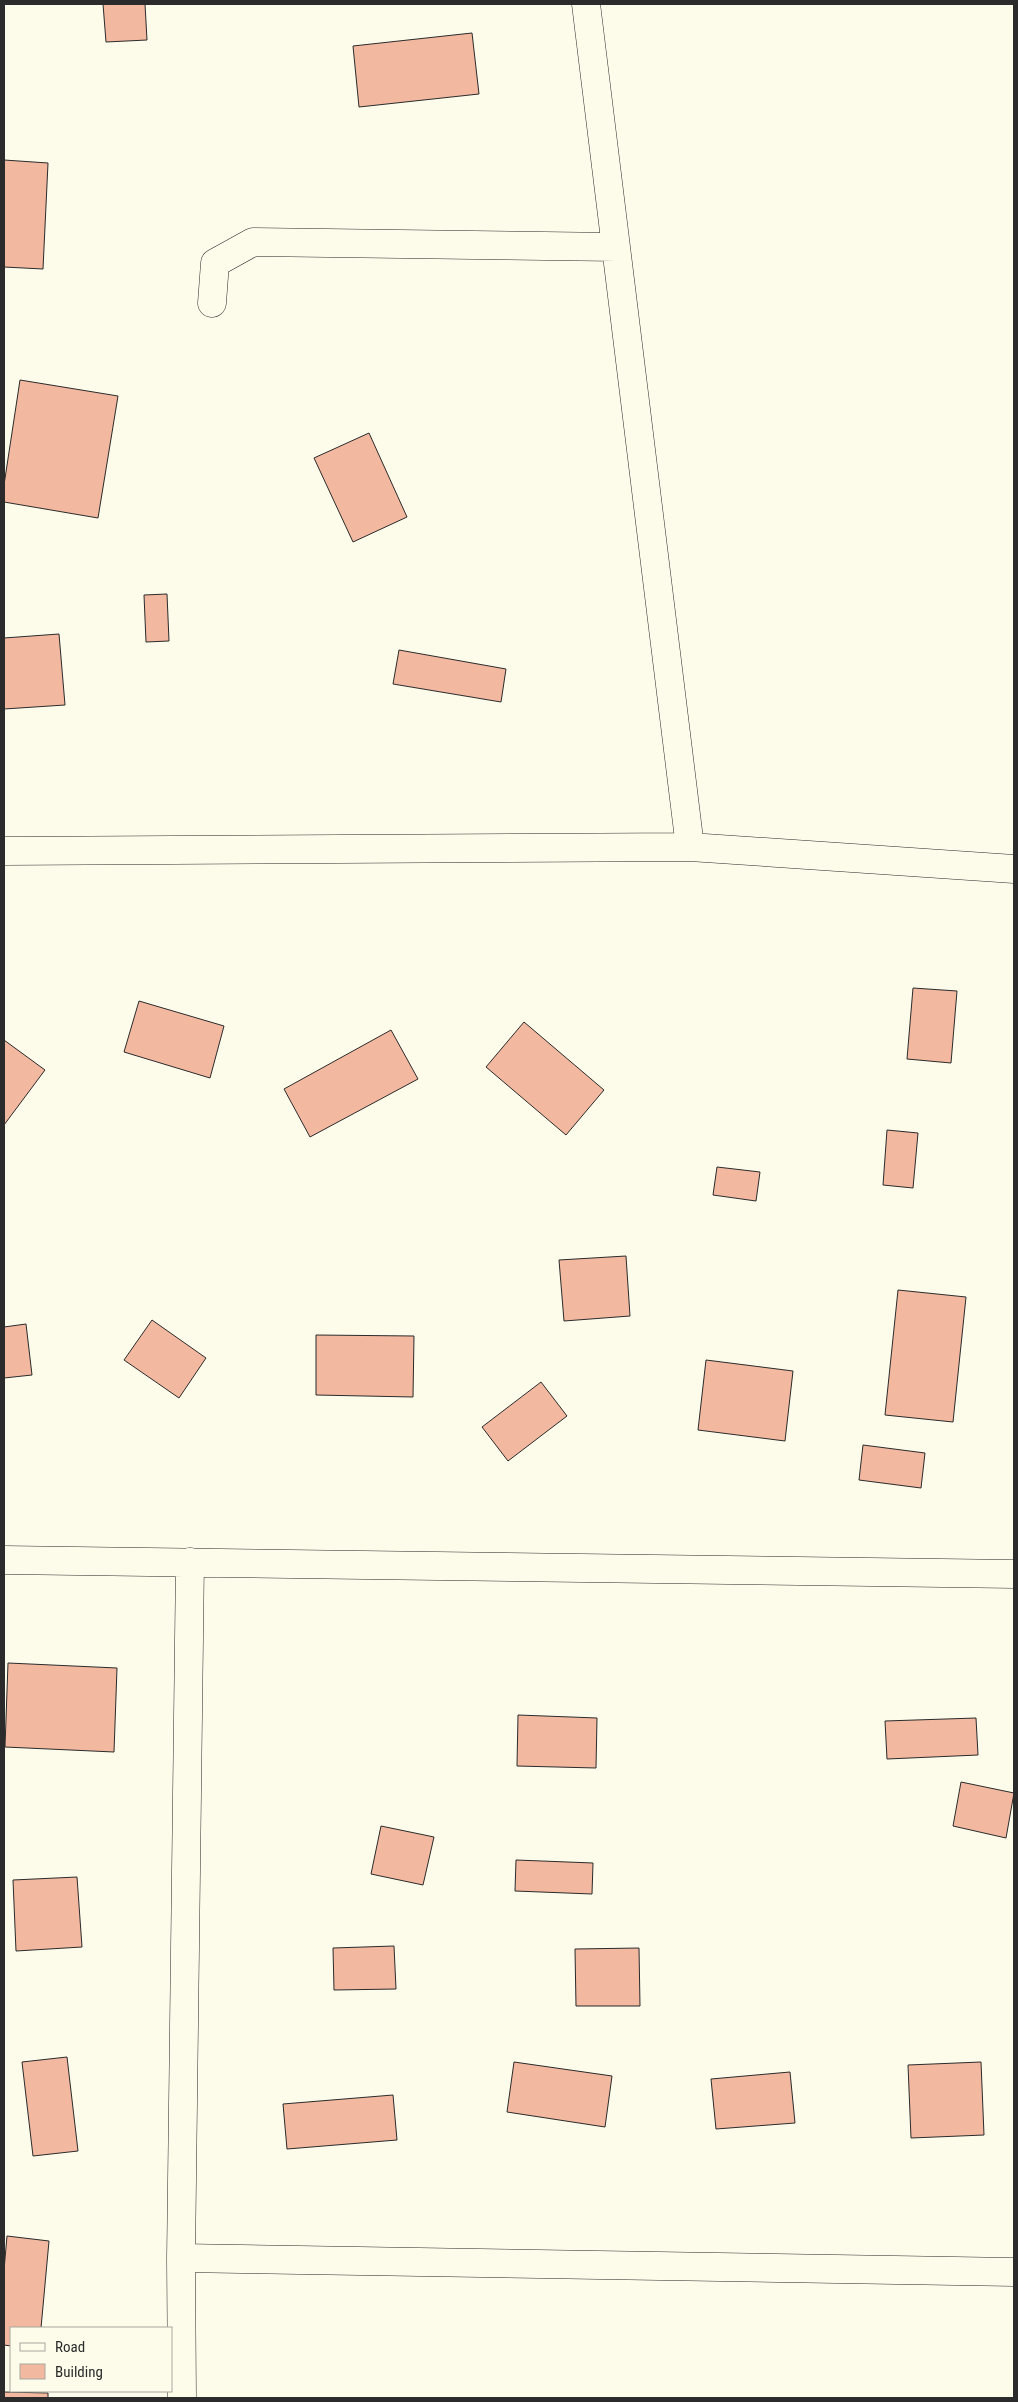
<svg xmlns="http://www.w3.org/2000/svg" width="1018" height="2402" viewBox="0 0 1018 2402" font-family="'Roboto Condensed',sans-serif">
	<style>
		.building { fill: #f2b8a0; stroke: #2b2b2b }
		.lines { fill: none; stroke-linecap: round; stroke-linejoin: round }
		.minor-casing { stroke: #2b2b2b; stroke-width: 29 }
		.minor { stroke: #fdfbea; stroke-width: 28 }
	</style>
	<rect width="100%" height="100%" fill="#fdfbea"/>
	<path class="building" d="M103,4H145L147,40L106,42Z
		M472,33L479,94L359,107L353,46Z
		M4,160L48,163L43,269L4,267Z
		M20,380L118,396L98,518L4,502V485Z
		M369,433L407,517L353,542L314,458Z
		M167,594L169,641L146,642L144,595Z
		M59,634L65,705L4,709V638Z
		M399,650L506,669L501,702L393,684Z
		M913,988L957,991L951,1063L907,1059Z
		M139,1001L224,1026L210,1078L124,1052Z
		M524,1022L604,1090L566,1135L486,1067Z
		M391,1030L418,1079L310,1137L284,1089Z
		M4,1040L45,1070L4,1125Z
		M887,1130L918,1133L913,1188L883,1185Z
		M717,1167L760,1172L756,1201L713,1195Z
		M626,1256L630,1316L564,1321L559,1260Z
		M898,1290L966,1297L953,1422L885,1415Z
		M152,1320L206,1358L179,1398L124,1360Z
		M26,1324L32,1375L4,1378V1327Z
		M316,1335L414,1336L413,1397L316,1395Z
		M706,1360L793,1371L785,1441L698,1430Z
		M541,1382L567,1416L508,1461L482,1427Z
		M863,1445L925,1453L921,1488L859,1480Z
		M8,1663L117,1668L114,1752L5,1747Z
		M518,1715L597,1718L596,1768L517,1766Z
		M976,1718L978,1755L887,1759L885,1721Z
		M961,1782L1014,1793L1006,1838L953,1826Z
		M381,1826L434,1837L423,1885L371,1874Z
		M516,1860L593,1863L592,1894L515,1891Z
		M77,1877L82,1947L16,1951L13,1880Z
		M394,1946L396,1989L334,1990L333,1948Z
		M639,1948L640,2006H576L575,1949Z
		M67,2057L78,2151L33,2156L22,2062Z
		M514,2062L612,2076L605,2127L507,2112Z
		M981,2062L984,2135L911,2138L908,2065Z
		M790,2072L795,2123L716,2129L711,2079Z
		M393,2095L397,2140L287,2149L283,2104Z
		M7,2236L49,2241L41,2328H11V2346L4,2345V2270Z
		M4,2392L48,2393V2398H4Z"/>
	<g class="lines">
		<g class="minor-casing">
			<path id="minor" d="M586,4L690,847
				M212,303L215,263L253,242L616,247
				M4,851L690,847L1014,869
				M4,1560L1014,1574
				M181,2258L1014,2272
				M182,2398L181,2258L190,1562"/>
		</g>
		<use href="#minor" class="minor"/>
	</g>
	<rect width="1018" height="2402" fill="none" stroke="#2b2b2b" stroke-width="10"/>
	<rect x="10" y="2327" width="162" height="65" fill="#fdfbea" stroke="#a9a89e"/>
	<rect x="20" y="2343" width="25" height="8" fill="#fdfbea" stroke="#a9a89e"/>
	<text x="55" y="2352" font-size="15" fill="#2b2b2b">Road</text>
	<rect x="20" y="2364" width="25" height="15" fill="#f2b8a0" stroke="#a9a89e"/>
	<text x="55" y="2377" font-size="15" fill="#2b2b2b">Building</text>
</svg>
